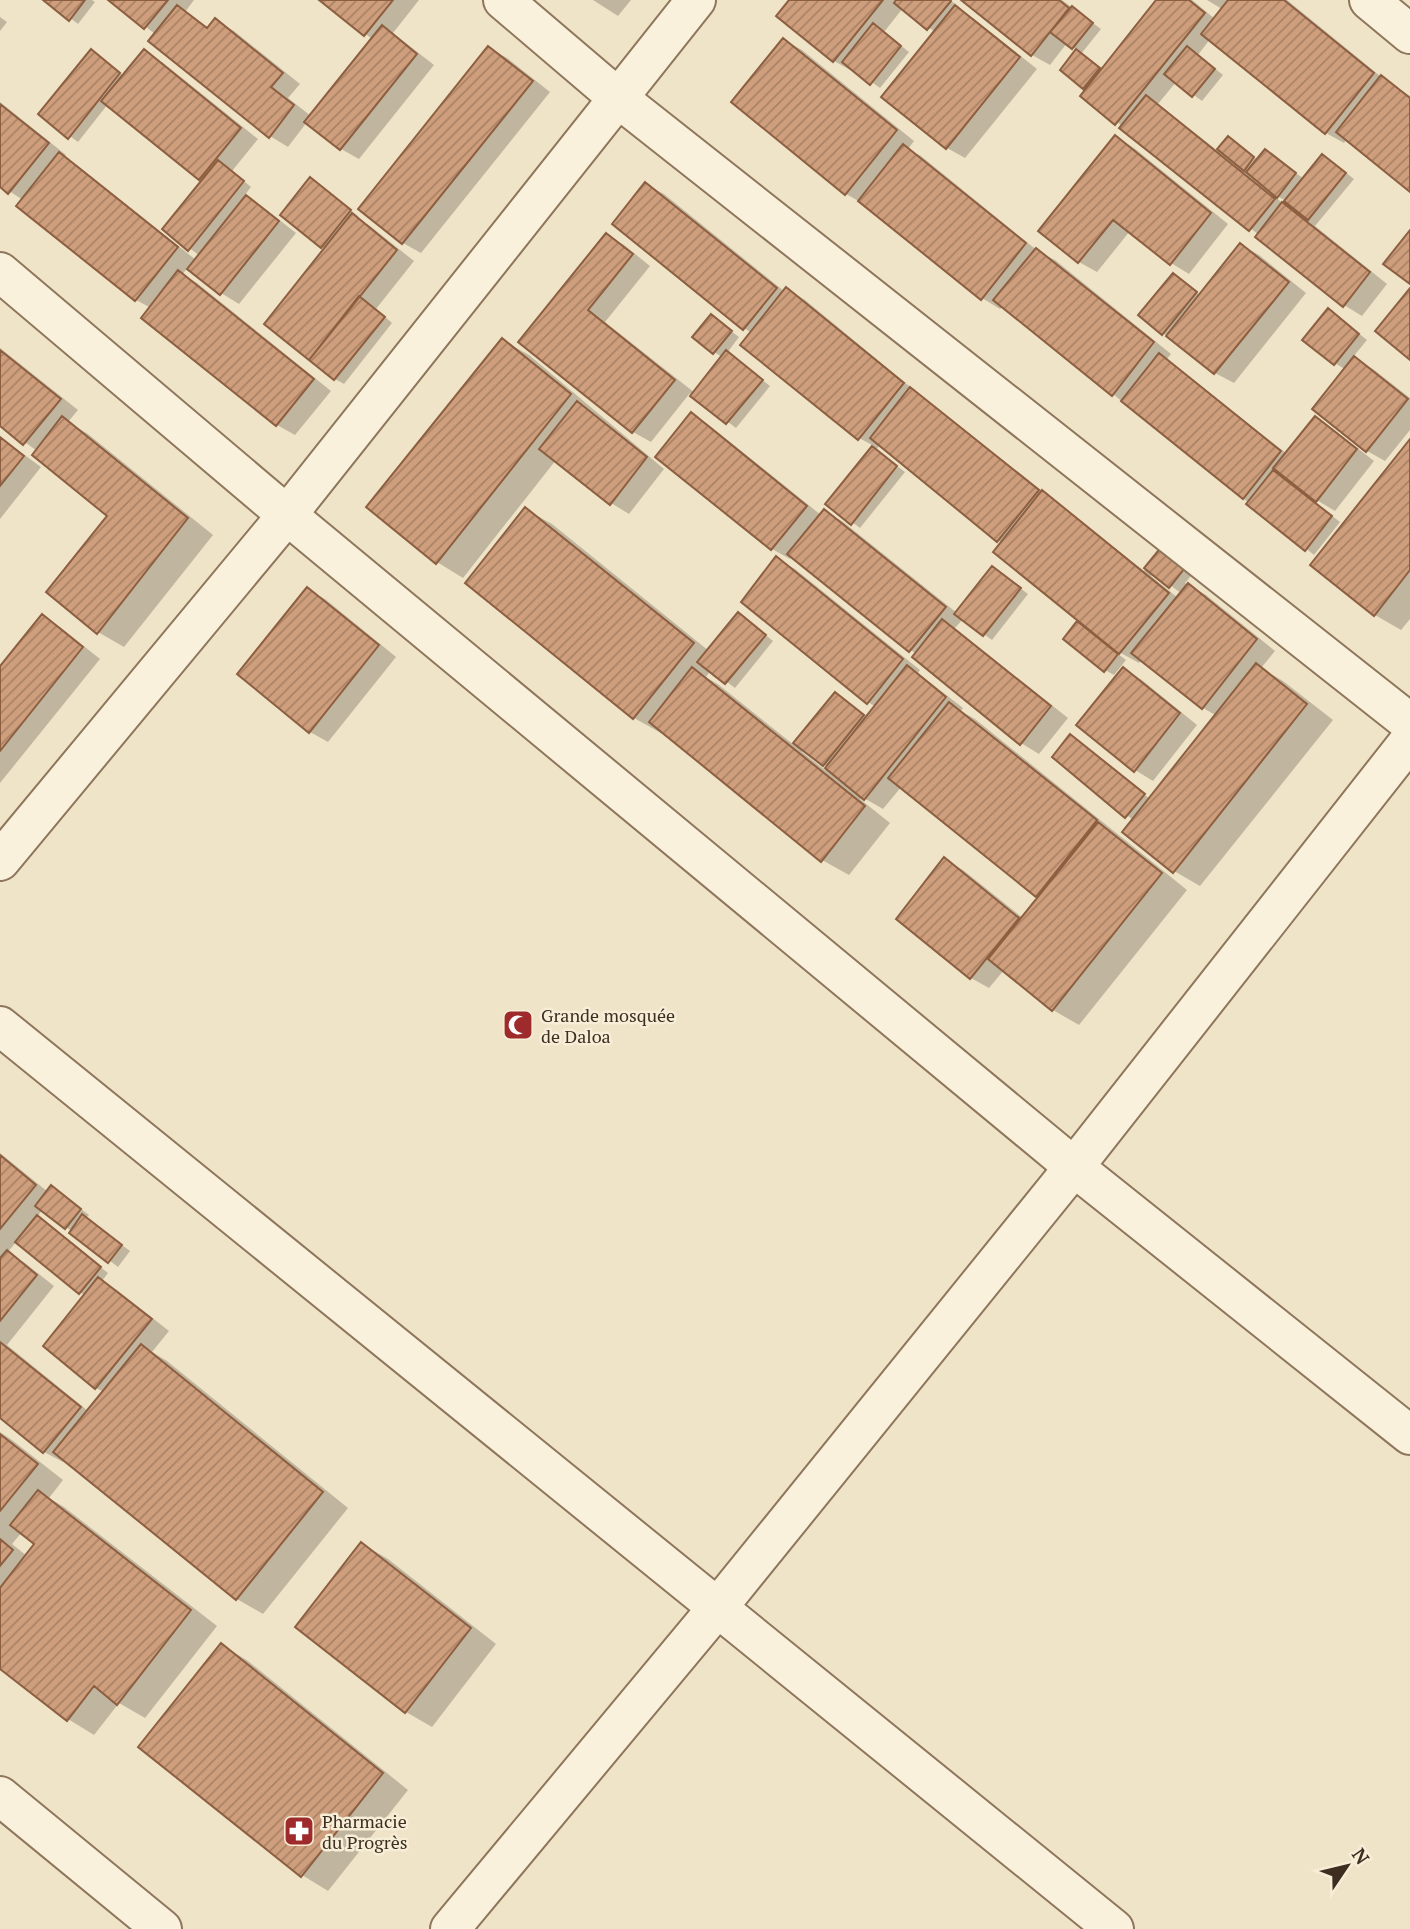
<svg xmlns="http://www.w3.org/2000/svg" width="1410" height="1929" viewBox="0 0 1410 1929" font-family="'PT Serif',serif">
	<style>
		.shadow { fill: #0003; fill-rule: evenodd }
		.building { fill: url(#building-hatch); stroke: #8d5f41; stroke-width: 2 }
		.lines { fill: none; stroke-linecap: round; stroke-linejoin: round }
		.minor-casing { stroke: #8d765c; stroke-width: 42 }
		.minor { stroke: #faf1dc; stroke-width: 38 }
		.labels { text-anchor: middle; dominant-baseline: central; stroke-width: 5; stroke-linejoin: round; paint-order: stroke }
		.poi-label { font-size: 18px; fill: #3d2e20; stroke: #f7eed8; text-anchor: start }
	</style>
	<defs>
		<pattern id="building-hatch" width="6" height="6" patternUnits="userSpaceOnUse" patternTransform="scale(1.75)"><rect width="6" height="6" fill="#cf9f7d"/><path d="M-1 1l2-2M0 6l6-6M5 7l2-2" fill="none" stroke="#a98266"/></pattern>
	</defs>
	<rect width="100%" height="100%" fill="#f0e4c8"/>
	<path class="shadow" d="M46,0H92L95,2L78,24Z
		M111,0H194L185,12L209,28L215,20L234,31L300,84L288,98L311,116L372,39L322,0H419L393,33L434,65L359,159L341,149L307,122L288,147L270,136L155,34Z
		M593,0H631L618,16Z
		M791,0H950L959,7L957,9L973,18L1037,69L965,158L947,148L935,32L903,8L884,32L909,52L880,88L854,69L852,71L834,61L778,16Z
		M964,0H1062L1101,29L1081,54L1103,70L1159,0H1192L1215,19L1222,9L1207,0H1287L1385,80L1410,96V190L1347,139L1344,143L1326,133L1210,39L1198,55L1223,75L1202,101L1176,82L1158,104L1218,151L1229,138L1258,160L1266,151L1304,179L1331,161L1354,179L1315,226L1387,284L1362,316L1344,305L1259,235L1083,95L1087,89L1062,69L1077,50L1067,43L1050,65L1032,55ZM1275,195L1288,202L1300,212L1299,213L1286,206L1274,196Z
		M0,17L7,22L0,31Z
		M784,40L802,50L914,141L908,149L921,156L1039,252L1055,260L1171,354L1167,359L1287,454L1315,419L1333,429L1374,461L1335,511L1310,496L1309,498L1340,522L1314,555L1003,306L1000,309L982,298L864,204L846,194L733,102Z
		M489,48L507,58L550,92L421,253L403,243Z
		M91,51L124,76L144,51L162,62L258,139L232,171L251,187L244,196L264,208L296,233L239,304L221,293L188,267L182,275L197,283L331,391L295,435L277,425L143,318L151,308L136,300L23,200L0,185V102L66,155L64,157L77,165L196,260L200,256L164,229L204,180L108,104L78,142L40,114Z
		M1116,137L1134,148L1228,224L1189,274L1171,263L1130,231L1097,272L1079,262L1040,231Z
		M645,184L664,194L785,292L787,289L805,300L920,395L1144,571L1168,542L1200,565L1185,583L1206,595L1275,651L1261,668L1283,681L1333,720L1200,886L1174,871L1133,820L1054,757L1079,742L1150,799L1217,716L1203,708L1142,659L1139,663L1119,652L1118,654L1126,660L1114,675L1105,670L1078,623L1088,629L1089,627L1002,543L880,445L876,450L905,472L860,528L827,503L874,446L859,438L752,333L744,328ZM1153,573L1181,593L1178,598L1151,576Z
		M319,185L358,216L357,218L370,226L414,261L376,309L392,323L344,384L335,379L326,249L322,247Z
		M606,235L624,245L650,266L605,322L695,393L722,357L714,352L711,316L739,337L727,353L770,386L736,428L690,393L651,442L633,432L521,342Z
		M1241,245L1259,255L1306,293L1234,383L1215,373L1163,333L1182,280L1201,296Z
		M1337,316L1367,340L1353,357L1373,369L1410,398V430L1385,461L1367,451L1346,370L1335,363Z
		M502,340L529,355L664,469L629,514L611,503L556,460L463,578L437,562Z
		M0,348L78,410L68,422L88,434L213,535L124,647L98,632L109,516L37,451L0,424Z
		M691,414L709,425L821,515L824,511L842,521L957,613L993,568L1028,594L992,640L963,619L955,628L1068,718L1039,754L1021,743L916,654L792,556L790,559L772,549Z
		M0,437L41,467L0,519Z
		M1410,442V619L1401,630L1375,615Z
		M525,509L552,524L709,651L747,620L773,641L735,688L711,670L706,677L719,685L794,745L835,694L868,717L876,707L868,702L777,559L795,569L920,670L918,673L963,708L961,711L975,719L1187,890L1079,1025L1053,1010L1004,970L989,988L971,978L898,919L945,860L963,870L1023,918L1040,897L902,786L883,809L862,797L860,799L890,823L849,875L822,860L662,731L661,733L634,718L467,583ZM805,750L828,767L825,770L802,752Z
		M307,589L325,599L396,657L328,742L310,732L239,674Z
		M42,616L60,627L100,659L0,783V669Z
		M1124,669L1142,680L1197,725L1153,781L1135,770Z
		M0,1153L48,1192L60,1193L89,1215L86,1218L130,1251L118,1267L43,1209L37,1217L108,1273L102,1281L117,1290L169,1331L152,1352L167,1361L348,1508L263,1614L237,1599L65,1460L63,1462L44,1452L0,1416ZM17,1241L85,1296L96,1388L104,1392L88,1411L7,1345L54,1286L25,1263L7,1253Z
		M0,1432L12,1440L63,1480L49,1498L64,1507L217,1626L145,1718L119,1703L94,1735L68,1719L0,1667ZM22,1532L36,1544L27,1556L12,1544Z
		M362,1544L388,1559L496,1644L432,1727L406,1712Z
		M222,1645L248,1661L408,1790L328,1891L302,1875Z"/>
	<path class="building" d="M43,0H85L69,21Z
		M108,0H168L144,29Z
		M319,0H393L364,36Z
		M789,0H883L833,62L776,16Z
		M896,0H950L951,1L927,30L894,3Z
		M961,0H1059L1069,8L1031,56Z
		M1156,0H1189L1205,13L1115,125L1080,96Z
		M1228,0H1284L1374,73L1325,134L1201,34Z
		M177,5L207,28L215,18L283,73L271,87L294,105L269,138L148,41Z
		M955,5L1020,57L946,149L881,97Z
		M1072,6L1093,23L1072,49L1050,32Z
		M873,23L901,46L870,85L842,62Z
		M382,25L417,54L340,150L304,122Z
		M783,38L897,130L845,195L731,102Z
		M488,46L533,81L402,244L358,209Z
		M1187,46L1215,69L1192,97L1164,74Z
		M91,49L120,73L68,139L38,114Z
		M144,49L241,128L199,180L101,101Z
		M1076,49L1100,68L1083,89L1060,70Z
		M1381,75L1410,98V192L1336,132Z
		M1146,95L1275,199L1249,231L1119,128Z
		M0,104L49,143L8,194L0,187Z
		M1115,135L1211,213L1170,265L1113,220L1078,263L1038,231Z
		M1228,136L1254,157L1244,171L1217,149Z
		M903,144L1026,243L981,300L858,201Z
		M1265,149L1296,173L1277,198L1246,172Z
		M59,152L178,247L135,301L16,206Z
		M1322,154L1346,173L1308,220L1284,201Z
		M218,160L244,181L188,251L162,229Z
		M310,177L351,210L321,248L280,215Z
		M645,182L777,288L743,330L612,224Z
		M246,195L279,221L220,295L187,269Z
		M1282,202L1370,272L1343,307L1255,237Z
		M352,213L397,250L309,360L264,324Z
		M1410,230V284L1383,264Z
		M606,233L633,254L588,310L675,380L632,433L518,342Z
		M1240,243L1289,282L1214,374L1166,336Z
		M1036,248L1154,342L1112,396L993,300Z
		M178,270L314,379L276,426L141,318Z
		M1173,273L1197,292L1162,335L1138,315Z
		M786,287L904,383L858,440L740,345Z
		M1410,288V360L1375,331Z
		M359,296L385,317L334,380L309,360Z
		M1328,308L1359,334L1334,365L1302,340Z
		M711,314L732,331L713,354L692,337Z
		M502,338L571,394L436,564L366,507Z
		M0,350L61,399L23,445L0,426Z
		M726,350L763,380L726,424L690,396Z
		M1159,353L1281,451L1243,499L1121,401Z
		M1354,356L1408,399L1366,452L1312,409Z
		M910,387L1039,490L997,542L870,438Z
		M577,401L647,457L610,505L539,449Z
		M691,412L807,506L771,550L655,457Z
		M62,416L188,518L97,634L46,592L107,516L32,455Z
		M1315,416L1357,449L1316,502L1273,468Z
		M0,437L24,456L0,486Z
		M1410,439V570L1374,616L1310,565Z
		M872,446L897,466L851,525L825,504Z
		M1273,470L1332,516L1305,551L1246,504Z
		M1042,490L1169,593L1119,654L993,552Z
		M525,507L694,643L633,719L465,583Z
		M824,509L946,607L909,652L787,554Z
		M1167,540L1192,559L1169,588L1144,568Z
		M776,556L903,659L867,704L741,602Z
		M992,566L1021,588L983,636L954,614Z
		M1188,583L1257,639L1202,709L1131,653Z
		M307,587L379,645L309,733L237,674Z
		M738,612L766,635L725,684L697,662Z
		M42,614L83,647L0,751V666Z
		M942,619L1051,706L1020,745L912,657Z
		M1077,621L1118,654L1104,672L1063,639Z
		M1256,663L1307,704L1173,873L1122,832Z
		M907,665L946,697L864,800L825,768Z
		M692,667L865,806L821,862L649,722Z
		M1123,667L1180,713L1134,772L1076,725Z
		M835,692L864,715L823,766L793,743Z
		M949,702L1097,820L1036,897L888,778Z
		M1070,734L1145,794L1125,818L1052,757Z
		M1098,822L1162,873L1052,1011L988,959Z
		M944,857L1019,918L970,979L896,919Z
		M0,1155L36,1185L0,1229Z
		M51,1185L81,1209L65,1229L35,1206Z
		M82,1214L122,1245L108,1263L69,1233Z
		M37,1215L101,1267L79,1294L15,1242Z
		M7,1250L37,1275L0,1321V1258Z
		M98,1277L152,1319L95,1389L43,1346Z
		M0,1342L81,1407L43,1453L0,1418Z
		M141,1344L323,1492L236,1600L53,1452Z
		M0,1434L38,1464L0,1511Z
		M38,1490L191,1610L117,1705L94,1686L67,1721L0,1669V1588L34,1544L10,1525Z
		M0,1539L13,1550L0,1566Z
		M361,1542L471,1628L405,1713L295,1627Z
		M221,1643L383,1773L301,1877L138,1747Z"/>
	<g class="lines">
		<g class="minor-casing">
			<path id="minor" d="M503,0L618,98L1410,723
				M1369,0L1410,34
				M0,272L287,515L1074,1167L1410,1435
				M0,861L287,515L696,0
				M0,1026L1114,1929
				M0,1796L162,1929
				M450,1929L718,1607L1074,1167L1410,740"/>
		</g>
		<use href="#minor" class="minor"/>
	</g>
	<defs>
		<g id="mosque-square" transform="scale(1.575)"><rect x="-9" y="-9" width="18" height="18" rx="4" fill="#9e2a2b" stroke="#f7eed8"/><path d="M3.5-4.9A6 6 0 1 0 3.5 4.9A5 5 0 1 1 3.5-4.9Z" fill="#fff"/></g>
		<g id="pharmacy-square" transform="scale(1.575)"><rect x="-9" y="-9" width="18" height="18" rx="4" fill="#9e2a2b" stroke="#f7eed8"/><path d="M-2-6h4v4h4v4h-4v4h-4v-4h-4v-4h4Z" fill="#fff"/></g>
	</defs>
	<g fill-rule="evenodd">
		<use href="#mosque-square" x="518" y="1025"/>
		<use href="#pharmacy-square" x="299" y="1831"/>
	</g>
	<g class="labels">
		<g class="poi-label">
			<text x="541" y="1015">Grande mosquée<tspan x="541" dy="21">de Daloa</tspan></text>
			<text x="322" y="1821">Pharmacie<tspan x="322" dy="21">du Progrès</tspan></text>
		</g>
	</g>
	<g transform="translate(1347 1866) rotate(55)" stroke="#f7eed8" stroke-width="5" paint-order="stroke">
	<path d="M0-5L12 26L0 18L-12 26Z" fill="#3d2e20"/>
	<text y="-10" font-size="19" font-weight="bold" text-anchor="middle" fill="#3d2e20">N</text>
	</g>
</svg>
